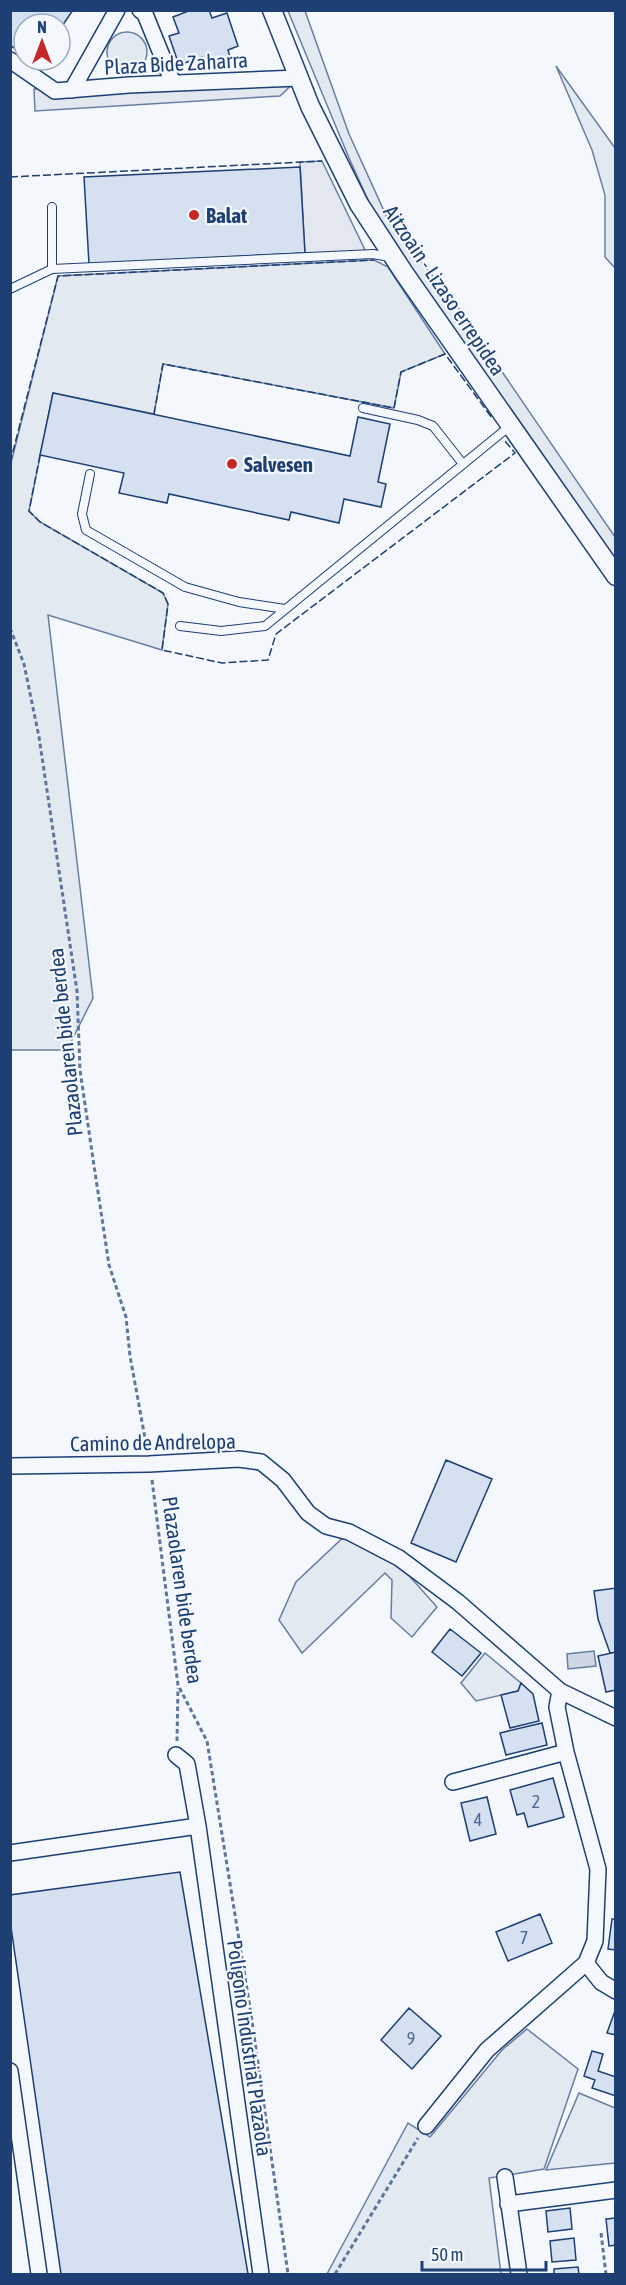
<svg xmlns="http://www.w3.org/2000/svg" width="626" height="2285" viewBox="0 0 626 2285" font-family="'Asap Condensed',sans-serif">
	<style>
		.green { fill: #e3e9f0; stroke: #687fa3; stroke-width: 1.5 }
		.parking { fill: #e3e8f0; stroke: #687fa3; stroke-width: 1.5 }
		.water { fill: #cfd7e4; stroke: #687fa3; stroke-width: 1.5 }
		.building { fill: #d5e0f0; stroke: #1d3f73; stroke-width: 1.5 }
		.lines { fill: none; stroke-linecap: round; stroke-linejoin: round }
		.service-casing { stroke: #1d3f73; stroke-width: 10 }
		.minor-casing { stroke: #1d3f73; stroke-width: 18 }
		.tertiary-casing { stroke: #1d3f73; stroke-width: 21 }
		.path { stroke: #5e769c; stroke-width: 3; stroke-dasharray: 4.5 3; stroke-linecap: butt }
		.service { stroke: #f4f7fb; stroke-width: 8 }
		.minor { stroke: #f4f7fb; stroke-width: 15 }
		.tertiary { stroke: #f4f7fb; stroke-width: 18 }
		.fence { stroke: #1d3f73; stroke-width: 1.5; stroke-dasharray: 8 3; stroke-linecap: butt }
		.poi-dot { fill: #c62828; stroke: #f4f7fb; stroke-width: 2 }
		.labels { text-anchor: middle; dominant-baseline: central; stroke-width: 4.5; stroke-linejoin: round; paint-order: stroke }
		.number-label { font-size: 18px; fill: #4b6792 }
		.street-label { font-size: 21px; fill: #1d3f73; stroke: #f4f7fb }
		.poi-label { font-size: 21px; font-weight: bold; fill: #1d3f73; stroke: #f4f7fb; text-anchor: start }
	</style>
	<rect width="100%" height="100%" fill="#f4f7fb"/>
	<path class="green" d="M288,11H305L349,134L390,224L455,303L615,537V576L394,258L349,158Z
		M107 52a20 20 0 1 1 40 0a20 20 0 1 1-40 0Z
		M556,66L615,148V268L605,257V195L592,150Z
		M374,260L388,267L445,354L401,372L394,408L163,364L154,414L53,393L29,511L40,522L163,593L168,604L162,650L48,615L93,998L67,1050H11V463L58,276Z
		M349,1532L386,1550L437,1607L412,1637L391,1618L392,1580L385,1573L302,1653L279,1620L296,1582Z
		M485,1653L521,1683L518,1691L476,1701L461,1683Z
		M527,2029L578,2069L544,2169L489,2178L501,2274H327L408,2123L430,2137L502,2050Z
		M579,2093L615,2108V2163L546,2170Z"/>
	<path class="parking" d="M299,78L280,96L35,111L34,89Z
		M322,161L367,254L305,257L300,162Z"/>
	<path class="water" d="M594,1651L596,1666L568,1669L567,1654Z"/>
	<path class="building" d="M10,10H73L60,29V24H24V55L10,45Z
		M191,10H209L212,18L227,13L238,46L228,50L231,60L206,69L202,57L179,65L169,36L179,33L173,17Z
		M300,167L305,253L89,264L84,177Z
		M53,393L350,456L358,417L390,424L378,482L386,484L381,507L344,499L339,523L291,512L289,520L169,494L167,503L119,493L124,473L40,455Z
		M446,1460L492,1479L456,1562L411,1543Z
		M616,1588V1652L610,1653L598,1619L594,1591Z
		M450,1629L481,1653L462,1676L432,1652Z
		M616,1652V1690L606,1692L598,1656Z
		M521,1683L533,1694L539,1721L510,1728L501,1695L518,1691Z
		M542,1723L547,1745L506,1755L500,1733Z
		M553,1778L564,1817L528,1827L524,1813L517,1815L510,1790Z
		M487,1797L496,1834L470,1841L461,1803Z
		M180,1872L248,2274H61L10,1920V1895Z
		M540,1914L552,1943L508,1961L496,1932Z
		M612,1919H616V1950L608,1949Z
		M409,2008L441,2036L412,2069L381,2040Z
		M616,2008V2035L607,2033Z
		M592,2051L603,2054L598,2071L616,2077V2096L592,2088L595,2080L584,2076Z
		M570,2208L572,2229L548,2232L546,2211Z
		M616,2218V2245L609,2246L606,2219Z
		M574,2238L576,2260L552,2262L550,2241Z
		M578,2267L579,2274H554V2269Z"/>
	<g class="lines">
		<g class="service-casing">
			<path id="service" d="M52,207V269
				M10,289L52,269L373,254L390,257
				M363,408L418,420L433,426L463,464
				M90,474L82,514L86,530L185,587L239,602L285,609
				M180,626L221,631L265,626L511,425"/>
		</g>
		<g class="minor-casing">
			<path id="minor" d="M140,10L145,14L173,83
				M10,60L55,91L129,85L299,78
				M72,90L117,10
				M10,1466L149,1464L239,1459L261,1462L283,1480L308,1513L326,1526L349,1532L399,1558L458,1602L560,1691L616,1718
				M176,1755L187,1764L198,1826
				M453,1782L566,1752
				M10,1853L198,1826L261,2274
				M586,1963L601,1982L616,1991
				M10,2071L39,2274
				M426,2126L487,2050L586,1963L595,1941L598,1869L566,1752L557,1707L560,1691
				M505,2177L519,2274
				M508,2204L616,2190"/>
		</g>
		<g class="tertiary-casing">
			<path id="tertiary" d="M272,10L310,106L359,204L404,273L616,576"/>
		</g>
		<path class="path" d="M10,628L24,664L39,737L77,991L80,1070L93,1159L109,1265L126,1317L130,1356L147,1449
			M152,1480L178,1685L207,1741L251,2014L288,2274
			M177,1741L178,1688
			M601,2233L606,2274
			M335,2274L418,2138"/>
		<use href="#service" class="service"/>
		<use href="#minor" class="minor"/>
		<use href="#tertiary" class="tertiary"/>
		<path class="fence" d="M10,177L322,161
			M154,414L163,364L394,408L401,372L445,354L492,418
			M40,455L29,511L40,522L163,593L168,604L162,650L222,663L268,660L276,634L515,453L505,441
			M10,463L58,276L374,260"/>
	</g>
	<g class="poi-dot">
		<circle cx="194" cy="215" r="6"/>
		<circle cx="232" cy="464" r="6"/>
	</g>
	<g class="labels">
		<g class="number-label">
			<text x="536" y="1801">2</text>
			<text x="478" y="1819">4</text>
			<text x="524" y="1937">7</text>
			<text x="411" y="2038">9</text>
		</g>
		<g class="street-label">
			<text transform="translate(176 63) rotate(-3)">Plaza Bide Zaharra</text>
			<text transform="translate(445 290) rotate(56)">Aitzoain - Lizaso errepidea</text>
			<text transform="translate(65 1042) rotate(-96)">Plazaolaren bide berdea</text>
			<text transform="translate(153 1442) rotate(-1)">Camino de Andrelopa</text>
			<text transform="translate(183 1590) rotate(82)">Plazaolaren bide berdea</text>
			<text transform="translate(250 2048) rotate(82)">Polígono Industrial Plazaola</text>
		</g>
		<g class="poi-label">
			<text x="206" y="215">Balat</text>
			<text x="244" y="464">Salvesen</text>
		</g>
	</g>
	<rect width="626" height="2285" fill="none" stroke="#1d3f73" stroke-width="24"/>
	<g transform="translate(42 42)"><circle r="28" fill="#f4f7fb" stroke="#9eadc5" stroke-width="1.5"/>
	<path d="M0-4.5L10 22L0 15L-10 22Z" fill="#c62828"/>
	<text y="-9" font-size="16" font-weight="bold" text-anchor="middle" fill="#1d3f73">N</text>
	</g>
	<path d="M422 2261v9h124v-9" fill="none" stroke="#1d3f73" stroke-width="3"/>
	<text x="431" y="2261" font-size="18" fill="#1d3f73" stroke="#f4f7fb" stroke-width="4.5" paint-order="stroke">50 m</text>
</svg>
